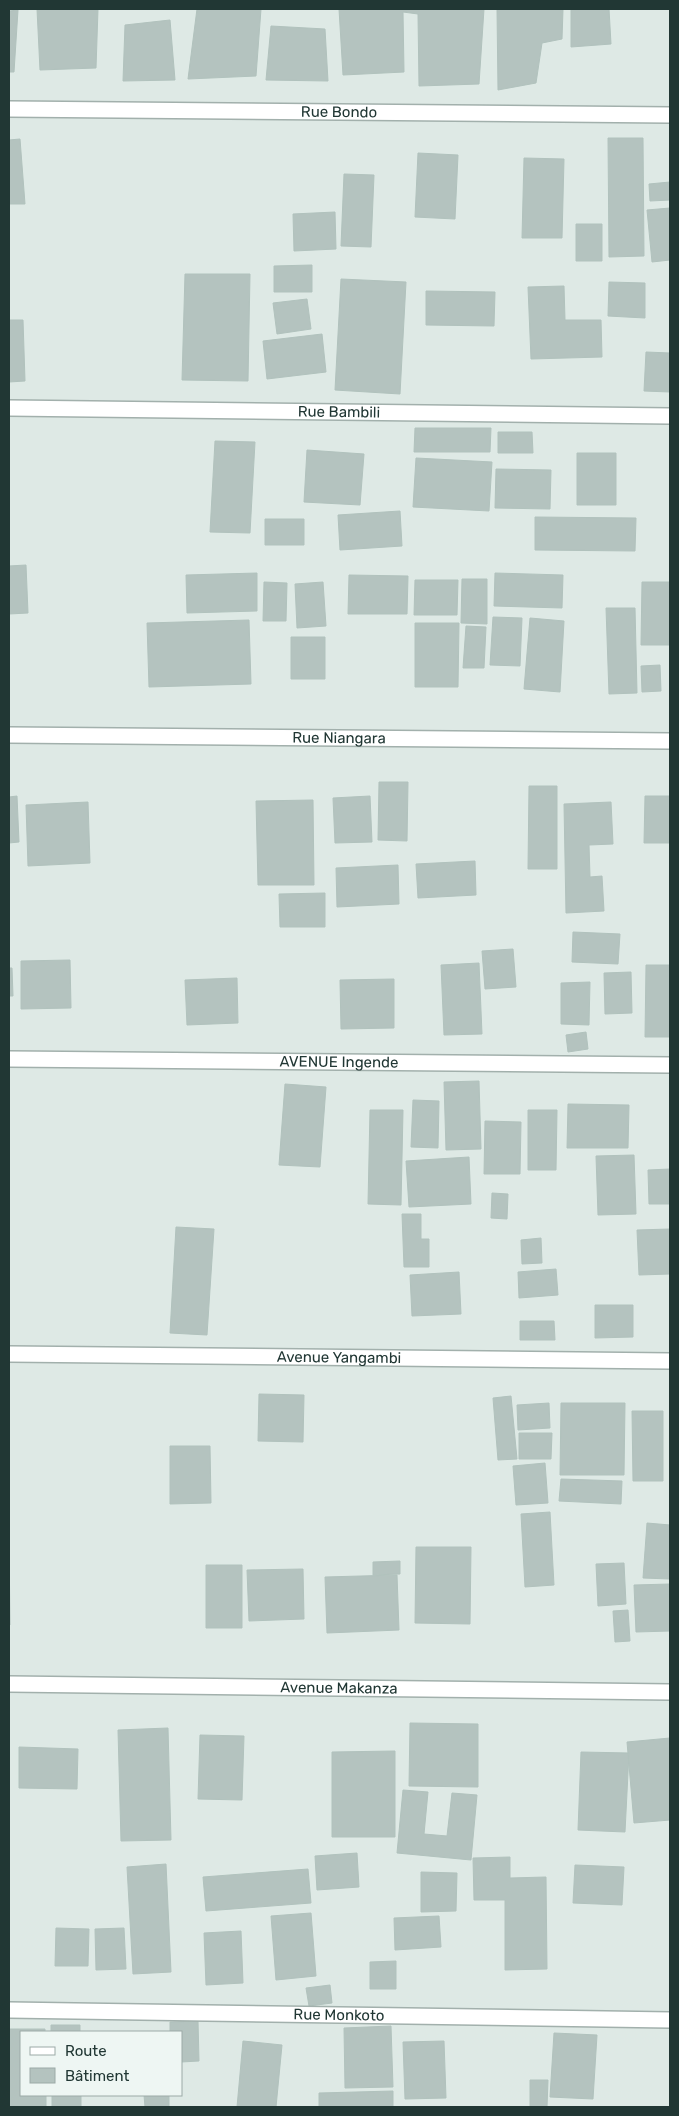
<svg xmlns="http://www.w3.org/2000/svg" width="679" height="2116" viewBox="0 0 679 2116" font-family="Rubik,sans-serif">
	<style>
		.building { fill: #b4c3bf; stroke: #b1c2bd }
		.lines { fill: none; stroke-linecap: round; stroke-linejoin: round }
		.minor-casing { stroke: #a2b0ac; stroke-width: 18 }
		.minor { stroke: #fff; stroke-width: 15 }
		.labels { text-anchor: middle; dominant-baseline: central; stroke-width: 5; stroke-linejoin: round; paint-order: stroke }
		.street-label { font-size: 15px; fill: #213734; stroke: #eef6f3 }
	</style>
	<rect width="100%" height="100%" fill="#dee9e5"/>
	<path class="building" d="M37,9H98L96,68L40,70Z
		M197,9H261L256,76L188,79Z
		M339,9H484L479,84L419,86L418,14L403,12L404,72L343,75Z
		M497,9H563L562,39L542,43L536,83L498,90Z
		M571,9H609L611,44L571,47Z
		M18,10L14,72H9V11Z
		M170,20L175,80L123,81L125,25Z
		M271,26L325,29L328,81L266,80Z
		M608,138H643L644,256L609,257Z
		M20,139L25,204H9V140Z
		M418,153L458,155L455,219L415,217Z
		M524,158L564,159L562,238H522Z
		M344,174L374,175L371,247L341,246Z
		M670,182V200L650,201L649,184Z
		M670,208V260L652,262L647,210Z
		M335,212L336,249L294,251L293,214Z
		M576,224H602V261H576Z
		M312,265V292H274V266Z
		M185,274H250L248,381L182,380Z
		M341,279L406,282L400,394L335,390Z
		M609,282L645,283V318L608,316Z
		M564,286L565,320H601L602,357L531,359L528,287Z
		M426,291L495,292L494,326L426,325Z
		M307,299L311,329L277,334L273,303Z
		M9,320H23L25,381L9,382Z
		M322,334L326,372L267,379L263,341Z
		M646,352L670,353V392L644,391Z
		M415,428H491L490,452H414Z
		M498,432H532L533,453H498Z
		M215,441L255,442L250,533L210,532Z
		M307,450L364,454L360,505L304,502Z
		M577,453H616V505H577Z
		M416,458L492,462L489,511L413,507Z
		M496,469L551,470L550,509L495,508Z
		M400,511L402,546L340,550L338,515Z
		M535,517L636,518L635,551L535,550Z
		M265,519H304V545H265Z
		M26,565L28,613L9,614V566Z
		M257,573V611L187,613L186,575Z
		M495,573L563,575L562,608L494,606Z
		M349,575L408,576L407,614H348Z
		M462,579H487V624L461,623Z
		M415,580H458L457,615H414Z
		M264,582L287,583L286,621H263Z
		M323,582L326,626L297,628L295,584Z
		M642,582H670V645H641Z
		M606,608H635L637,693L609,694Z
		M493,617L522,618L520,666L490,665Z
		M530,618L564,621L560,692L524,689Z
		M249,620L251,684L149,687L147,623Z
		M415,623H459L458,687H415Z
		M466,626L486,627L484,668H463Z
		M291,637H325V679H291Z
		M660,665L661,691L642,692L641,666Z
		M379,782H408L407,841L378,840Z
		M529,786H557V869H528Z
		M17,796L19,842L9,843V797Z
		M370,796L372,842L335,843L333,798Z
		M645,796H670V843H644Z
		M313,800L314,885H258L256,801Z
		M88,802L90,863L28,866L26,805Z
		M611,802L613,844L589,845L590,877L602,876L604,911L566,913L564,804Z
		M475,861L476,895L418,898L416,864Z
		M398,865L399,904L337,907L336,868Z
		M325,893V927H280L279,894Z
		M573,932L620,934L618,964L572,962Z
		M513,949L516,987L485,989L482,951Z
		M70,960L71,1008L21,1009V961Z
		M479,963L482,1034L444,1035L441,965Z
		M646,965H670V1037H645Z
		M9,968H12L13,996H9Z
		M631,972L632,1013L605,1014L604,973Z
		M237,978L238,1023L187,1025L185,980Z
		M394,979V1028L341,1029L340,980Z
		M590,982L589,1025L561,1024V983Z
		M586,1032L588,1049L568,1052L566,1035Z
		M479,1081L481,1149L446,1150L444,1082Z
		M285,1084L326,1087L320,1167L279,1165Z
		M413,1100L439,1101L438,1148L411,1147Z
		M568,1104L629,1105L628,1148H567Z
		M370,1110H403L401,1205L368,1204Z
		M528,1110H557L556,1170H528Z
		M485,1121L521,1122L520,1174H484Z
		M634,1155L636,1214L598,1215L596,1156Z
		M469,1157L471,1204L409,1207L406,1161Z
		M670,1169V1204H649L648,1170Z
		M492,1193L508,1194L507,1219L491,1218Z
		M402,1214H421V1239H429V1267H404Z
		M176,1227L214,1229L207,1335L170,1333Z
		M670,1229V1274L639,1275L637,1230Z
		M541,1238L542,1263L522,1264L521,1240Z
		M556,1269L558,1295L519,1298L518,1272Z
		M459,1272L461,1314L412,1316L410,1275Z
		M595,1305H633V1337L595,1338Z
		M520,1321H554L555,1340H520Z
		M259,1394L304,1395L303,1442L258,1441Z
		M511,1396L517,1459L498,1460L493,1398Z
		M549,1403L550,1428L518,1430L517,1405Z
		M561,1403H625L624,1475H560Z
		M632,1411H663V1481H633Z
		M519,1433H552L551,1459H519Z
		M170,1446H210L211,1503L170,1504Z
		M545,1463L548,1503L516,1505L513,1466Z
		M561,1479L622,1481L621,1504L559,1501Z
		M550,1512L554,1585L525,1587L521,1514Z
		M647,1523L670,1525V1579L643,1578Z
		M9,1546L10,1625H9Z
		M416,1547H471L470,1624L415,1623Z
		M400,1561V1574L373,1575V1562Z
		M624,1563L626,1604L598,1606L596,1564Z
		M206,1565H242V1628H206Z
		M303,1569L304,1619L249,1621L247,1570Z
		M397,1575L399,1630L327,1633L325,1577Z
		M670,1584V1631L636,1632L634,1585Z
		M628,1610L630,1641L615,1642L613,1611Z
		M410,1723L478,1724V1787L409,1786Z
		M168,1728L171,1840L121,1841L118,1730Z
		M200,1735L244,1736L242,1800L198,1799Z
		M670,1738V1820L634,1823L627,1742Z
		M19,1747L78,1749L77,1789L19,1788Z
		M395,1751V1837H332V1752Z
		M581,1752L629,1753L625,1832L578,1830Z
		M403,1790L428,1792L424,1834L447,1836L452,1793L477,1795L471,1860L397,1853Z
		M357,1853L359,1887L317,1890L315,1856Z
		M510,1857V1878L546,1877L547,1969L505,1970V1900H474L473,1858Z
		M166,1864L171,1972L133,1974L127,1867Z
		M575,1865L624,1867L622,1905L573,1903Z
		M308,1869L311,1903L206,1911L203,1877Z
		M421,1872L457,1873L456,1911L421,1912Z
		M311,1913L316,1976L276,1980L271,1916Z
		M439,1916L441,1947L395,1950L394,1918Z
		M56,1928L89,1929L88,1966H55Z
		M124,1928L126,1969L96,1970L95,1929Z
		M241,1931L243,1983L206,1985L204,1933Z
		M396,1961V1989H370V1962Z
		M330,1985L332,2003L309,2006L306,1988Z
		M198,2021L199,2061L181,2062V2032H170V2022Z
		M51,2025H80V2032H51Z
		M391,2026L393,2087L345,2088L344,2028Z
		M9,2029H45V2032H21V2095H46V2107H9Z
		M554,2033L597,2035L593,2099L550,2097Z
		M243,2041L282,2045L276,2107H237Z
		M444,2041L446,2098L405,2099L403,2042Z
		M530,2080H548L547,2107H530Z
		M393,2091V2107H319V2093Z
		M52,2095H81V2107H52Z
		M144,2095H169V2107H145Z"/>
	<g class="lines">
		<g class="minor-casing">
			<g id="minor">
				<path id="s1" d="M9,109L670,115"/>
				<path id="s2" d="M9,408L670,416"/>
				<path id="s3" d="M9,735L670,741"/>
				<path id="s4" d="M9,1059L670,1065"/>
				<path id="s5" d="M9,1354L670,1361"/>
				<path id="s6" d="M9,1684L670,1692"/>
				<path id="s7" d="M9,2010L670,2020"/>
			</g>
		</g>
		<use href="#minor" class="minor"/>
	</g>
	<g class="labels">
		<g class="street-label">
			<text stroke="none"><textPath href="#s1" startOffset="330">Rue Bondo</textPath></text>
			<text stroke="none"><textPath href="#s2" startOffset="330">Rue Bambili</textPath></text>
			<text stroke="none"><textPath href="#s3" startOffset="330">Rue Niangara</textPath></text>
			<text stroke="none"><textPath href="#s4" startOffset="330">AVENUE Ingende</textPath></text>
			<text stroke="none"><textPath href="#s5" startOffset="330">Avenue Yangambi</textPath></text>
			<text stroke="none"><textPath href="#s6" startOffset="330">Avenue Makanza</textPath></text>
			<text stroke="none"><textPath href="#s7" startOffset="330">Rue Monkoto</textPath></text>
		</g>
	</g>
	<rect width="679" height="2116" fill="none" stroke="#213734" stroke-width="20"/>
	<rect x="20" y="2031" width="162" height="65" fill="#eef6f3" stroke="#9caaa7"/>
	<rect x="30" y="2047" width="25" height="8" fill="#ffffff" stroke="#9caaa7"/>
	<text x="65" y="2056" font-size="15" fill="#213734">Route</text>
	<rect x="30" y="2068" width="25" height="15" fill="#b4c3bf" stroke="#9caaa7"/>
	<text x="65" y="2081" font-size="15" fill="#213734">Bâtiment</text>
</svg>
